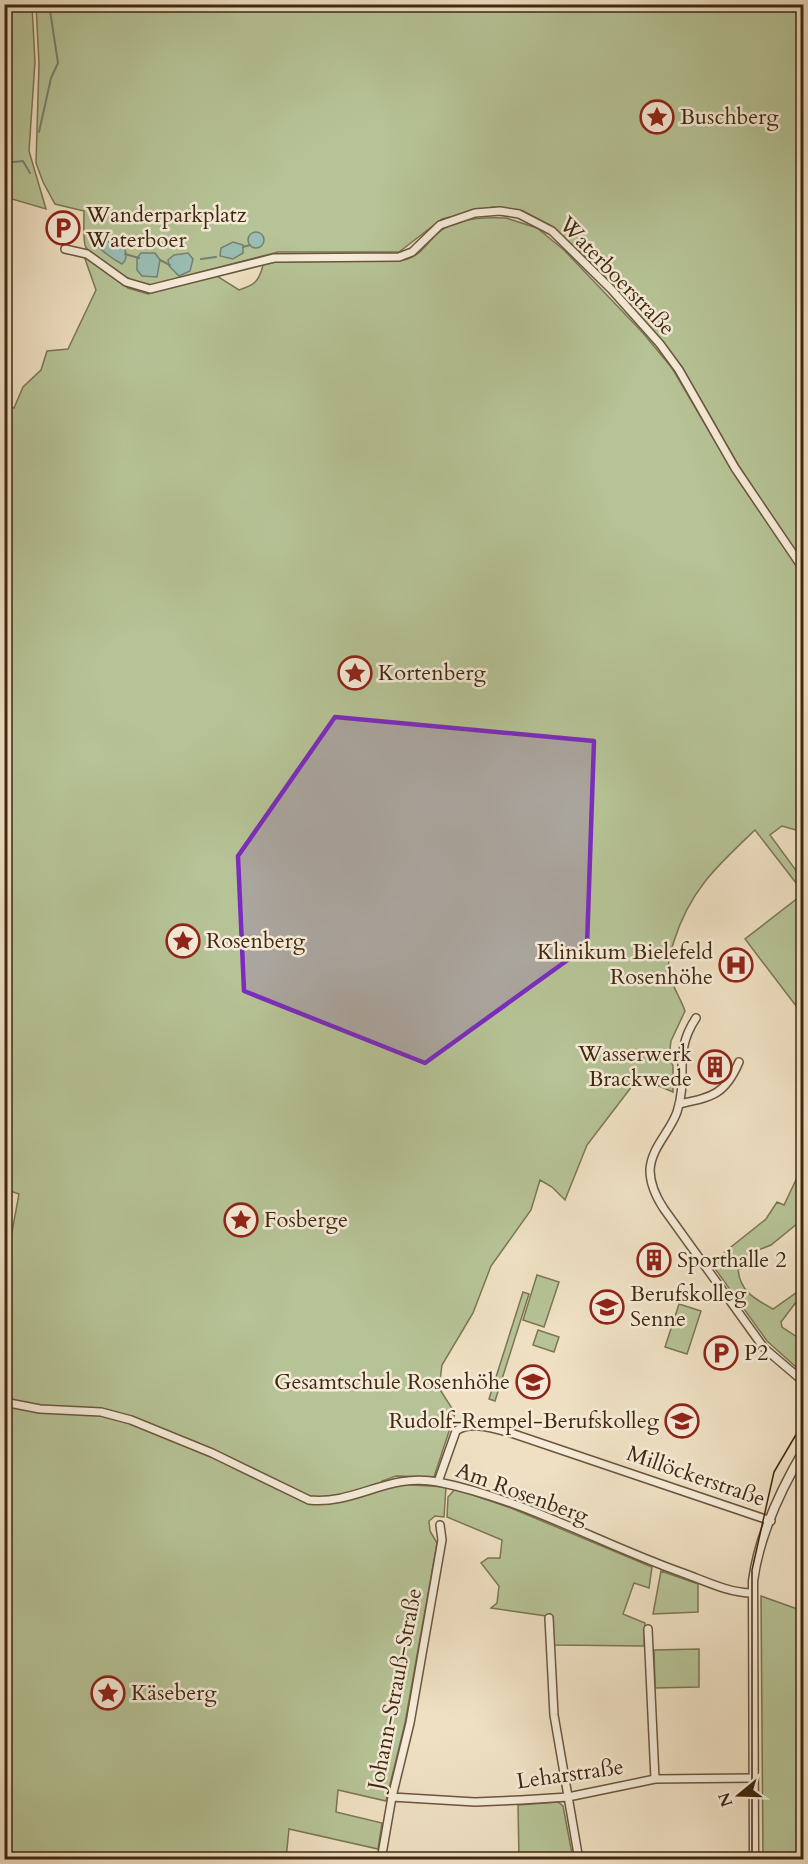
<svg xmlns="http://www.w3.org/2000/svg" width="808" height="1864" viewBox="0 0 808 1864" font-family="Cardo,serif">
	<style>
		.green { fill: #b6c396; stroke: #7c7653; stroke-width: 1.5 }
		.water { fill: #9abdb3; stroke: #768172; stroke-width: 1.5 }
		.lines { fill: none; stroke-linecap: round; stroke-linejoin: round }
		.stream { stroke: #768172; stroke-width: 2 }
		.minor-casing { stroke: #6c563d; stroke-width: 10 }
		.tertiary-casing { stroke: #6c563d; stroke-width: 11 }
		.minor { stroke: #f5ebd8; stroke-width: 7 }
		.tertiary { stroke: #f5ebd8; stroke-width: 8 }
		.tram { stroke: #412810; stroke-width: 1.5 }
		.marked { fill: #7b2cbf; fill-opacity: 0.2; stroke: #7b2cbf; stroke-width: 4.5; stroke-linejoin: round }
		.labels { text-anchor: middle; dominant-baseline: central; stroke-width: 5; stroke-linejoin: round; paint-order: stroke }
		.poi-label { font-size: 22px; fill: #412810; stroke: #f5ebd8; text-anchor: start }
		.street-label { font-size: 22px; fill: #412810; stroke: #f5ebd8 }
	</style>
	<rect width="100%" height="100%" fill="#efe0c3"/>
	<filter id="stains"><feTurbulence type="fractalNoise" baseFrequency=".00333" numOctaves="4"/><feColorMatrix values="0 0 0 0 .2 0 0 0 0 .09 0 0 0 0 .02 0 0 0 .5 -.17"/></filter>
	<radialGradient id="worn" r=".72"><stop offset=".6" stop-color="#630" stop-opacity="0"/><stop offset="1" stop-color="#630" stop-opacity=".3"/></radialGradient>
	<path class="green" d="M4,5H32L35,62L29,151L46,209L5,197Z
		M36,5H803V563L739,466L682,367L659,338L592,263L548,224L523,211L493,207L442,219L399,252H278L147,286C132,281 90,261 85,245C83,235 84,222 84,211L55,204L43,182L36,163L39,64Z
		M506,218L537,228L564,250L643,333L672,368L736,477L803,575V832L782,826L770,835L803,880V892L755,830C717,866 690,890 674,941C671,951 667,961 669,973C672,986 681,999 685,1011L671,1041L669,1057L673,1066V1092L639,1077L587,1145L565,1200L552,1187L540,1180L531,1210L491,1266L473,1313L442,1365L439,1388L455,1413L434,1477L396,1476L382,1481L379,1489L396,1484L446,1487L444,1517L435,1516L429,1521L430,1531L437,1543L405,1723L386,1801L338,1790L336,1812L382,1823L378,1849L289,1829L286,1859H5L4,1275L19,1194L4,1189V405L14,408L23,387L41,370L47,351L68,349L96,290L84,256L128,288L148,294L217,276L239,290C254,285 259,282 263,265L276,262L404,260C421,256 425,245 437,234C453,218 485,217 506,218Z
		M803,894V1015L745,939Z
		M803,1165V1219L771,1245L751,1253L752,1267L738,1269C740,1292 755,1299 773,1309L803,1288V1293L781,1322L782,1327L803,1341V1360L797,1368L767,1341L711,1263L766,1219L777,1202L784,1205Z
		M537,1275L559,1282L544,1327L523,1320Z
		M523,1292L529,1294L495,1401L489,1399Z
		M679,1304L701,1311L687,1354L665,1347Z
		M538,1330L559,1337L554,1352L533,1345Z
		M455,1489L511,1508L652,1567L649,1588L634,1583L623,1614L645,1623L644,1646L553,1645V1617L491,1608L497,1603L499,1586L481,1563L488,1558H500L502,1540L447,1517L448,1497Z
		M661,1571L698,1584V1612L653,1614Z
		M761,1596L803,1611V1859H763Z
		M699,1649V1687L655,1688L654,1650Z
		M558,1802L563,1806L573,1859H519L518,1805Z"/>
	<path class="water" d="M248 240a8 8 0 1 1 16 0a8 8 0 1 1-16 0Z
		M99,239L124,246C126,253 128,259 122,264C114,260 100,250 94,242Z
		M233,242L243,245V253L233,259L220,256L221,248Z
		M141,253H155L160,260L157,277L142,276L137,270V258Z
		M188,253L193,259L190,271L179,276L169,266L168,260L174,255Z"/>
	<g class="lines">
		<path class="stream" d="M39,132L51,78L58,63L49,4
			M4,163L23,161L30,173
			M243,247L250,245
			M125,254L139,258
			M201,259L216,257
			M160,260L170,265"/>
		<g class="minor-casing">
			<path id="minor" d="M65,249L87,254L126,282L150,289L274,258L399,257L412,252L440,225L475,213L500,211L519,214L552,231L611,289L660,344L679,370L735,468L804,570
				M696,1018C672,1054 689,1076 677,1112C670,1132 651,1148 650,1170C650,1185 656,1197 664,1209L764,1348L804,1382
				M679,1104C712,1097 725,1095 739,1062
				M4,1402L40,1409L101,1412L131,1420L212,1453L309,1500C355,1505 389,1472 438,1482C523,1499 601,1544 683,1573C705,1581 729,1593 752,1593
				M438,1482L456,1431C471,1420 495,1429 511,1433L771,1521
				M549,1618L554,1715L579,1860
				M648,1629L655,1779
				M392,1797L475,1802L521,1800L568,1797L655,1779L753,1778
				M381,1860L392,1797L410,1723L442,1540L440,1525"/>
		</g>
		<g class="tertiary-casing">
			<path id="tertiary" d="M754,1860L753,1581C759,1536 781,1489 804,1450"/>
		</g>
		<use href="#minor" class="minor"/>
		<use href="#tertiary" class="tertiary"/>
		<path class="tram" d="M752,1860V1570L774,1472L804,1421"/>
	</g>
	<path class="marked" d="M335,717L594,741L587,946L425,1063L244,991L238,856Z"/>
	<defs>
		<g id="sight-ring" transform="scale(1.725)"><circle r="9.5" fill="#f5ebd8" stroke="#8f2418" stroke-width="1.5"/><path d="M0-6L1.8-2.2L6-1.7L2.9 1.2L3.7 5.4L0 3.3L-3.7 5.4L-2.9 1.2L-6-1.7L-1.8-2.2Z" fill="#8f2418"/></g>
		<g id="parking-ring" transform="scale(1.725)"><circle r="9.5" fill="#f5ebd8" stroke="#8f2418" stroke-width="1.5"/><path d="M-3.5-5.5H1a3.5 3.5 0 0 1 0 7H-1V5.5H-3.5ZM-1-3.4V-.6H.8a1.4 1.4 0 0 0 0-2.8Z" fill="#8f2418"/></g>
		<g id="hospital-ring" transform="scale(1.725)"><circle r="9.5" fill="#f5ebd8" stroke="#8f2418" stroke-width="1.5"/><path d="M-5-5h3v3.5h4V-5h3V5h-3V1.5h-4V5h-3Z" fill="#8f2418"/></g>
		<g id="building-ring" transform="scale(1.725)"><circle r="9.5" fill="#f5ebd8" stroke="#8f2418" stroke-width="1.5"/><path d="M-4-6H4V6H1V3H-1V6H-4ZM-2.5-4.3h1.7v1.8h-1.7ZM.8-4.3h1.7v1.8H.8ZM-2.5-1h1.7V.8h-1.7ZM.8-1h1.7V.8H.8Z" fill="#8f2418"/></g>
		<g id="university-ring" transform="scale(1.725)"><circle r="9.5" fill="#f5ebd8" stroke="#8f2418" stroke-width="1.5"/><path d="M0-5L7-2L0 1L-7-2ZM-4 1L0 2.5L4 1V4Q0 6-4 4Z" fill="#8f2418"/></g>
		<g id="school-ring" transform="scale(1.725)"><circle r="9.5" fill="#f5ebd8" stroke="#8f2418" stroke-width="1.5"/><path d="M0-5L7-2L0 1L-7-2ZM-4 1L0 2.5L4 1V4Q0 6-4 4Z" fill="#8f2418"/></g>
	</defs>
	<g fill-rule="evenodd">
		<use href="#sight-ring" x="657" y="117"/>
		<use href="#parking-ring" x="63" y="228"/>
		<use href="#sight-ring" x="355" y="673"/>
		<use href="#sight-ring" x="183" y="941"/>
		<use href="#hospital-ring" x="736" y="965"/>
		<use href="#building-ring" x="715" y="1067"/>
		<use href="#sight-ring" x="241" y="1220"/>
		<use href="#building-ring" x="654" y="1260"/>
		<use href="#university-ring" x="607" y="1307"/>
		<use href="#parking-ring" x="721" y="1353"/>
		<use href="#school-ring" x="533" y="1382"/>
		<use href="#university-ring" x="682" y="1421"/>
		<use href="#sight-ring" x="108" y="1693"/>
	</g>
	<g class="labels">
		<g class="poi-label">
			<text x="680" y="117">Buschberg</text>
			<text x="86" y="215">Wanderparkplatz<tspan x="86" dy="25">Waterboer</tspan></text>
			<text x="378" y="673">Kortenberg</text>
			<text x="206" y="941">Rosenberg</text>
			<text x="713" y="952" text-anchor="end">Klinikum Bielefeld<tspan x="713" dy="25">Rosenhöhe</tspan></text>
			<text x="692" y="1054" text-anchor="end">Wasserwerk<tspan x="692" dy="25">Brackwede</tspan></text>
			<text x="264" y="1220">Fosberge</text>
			<text x="677" y="1260">Sporthalle 2</text>
			<text x="630" y="1294">Berufskolleg<tspan x="630" dy="25">Senne</tspan></text>
			<text x="744" y="1353">P2</text>
			<text x="510" y="1382" text-anchor="end">Gesamtschule Rosenhöhe</text>
			<text x="659" y="1421" text-anchor="end">Rudolf-Rempel-Berufskolleg</text>
			<text x="131" y="1693">Käseberg</text>
		</g>
		<g class="street-label">
			<text transform="translate(617 276) rotate(46)">Waterboerstraße</text>
			<text transform="translate(696 1476) rotate(19)">Millöckerstraße</text>
			<text transform="translate(522 1493) rotate(20)">Am Rosenberg</text>
			<text transform="translate(395 1689) rotate(-79)">Johann-Strauß-Straße</text>
			<text transform="translate(570 1774) rotate(-8)">Leharstraße</text>
		</g>
	</g>
	<rect width="808" height="1864" fill="none" stroke="#efe0c3" stroke-width="24"/>
	<rect x="6" y="6" width="796" height="1852" fill="none" stroke="#412810" stroke-width="3"/>
	<rect x="12" y="12" width="784" height="1840" fill="none" stroke="#412810" stroke-width="1.5"/>
	<g transform="translate(739 1795) rotate(251)" stroke="#f5ebd8" stroke-width="4.5" paint-order="stroke">
	<path d="M0-4.5L10 22L0 15L-10 22Z" fill="#412810"/>
	<text y="-9" font-size="16" font-weight="bold" text-anchor="middle" fill="#412810">N</text>
	</g>
	<rect width="100%" height="100%" filter="url(#stains)"/>
	<rect width="100%" height="100%" fill="url(#worn)"/>
</svg>
